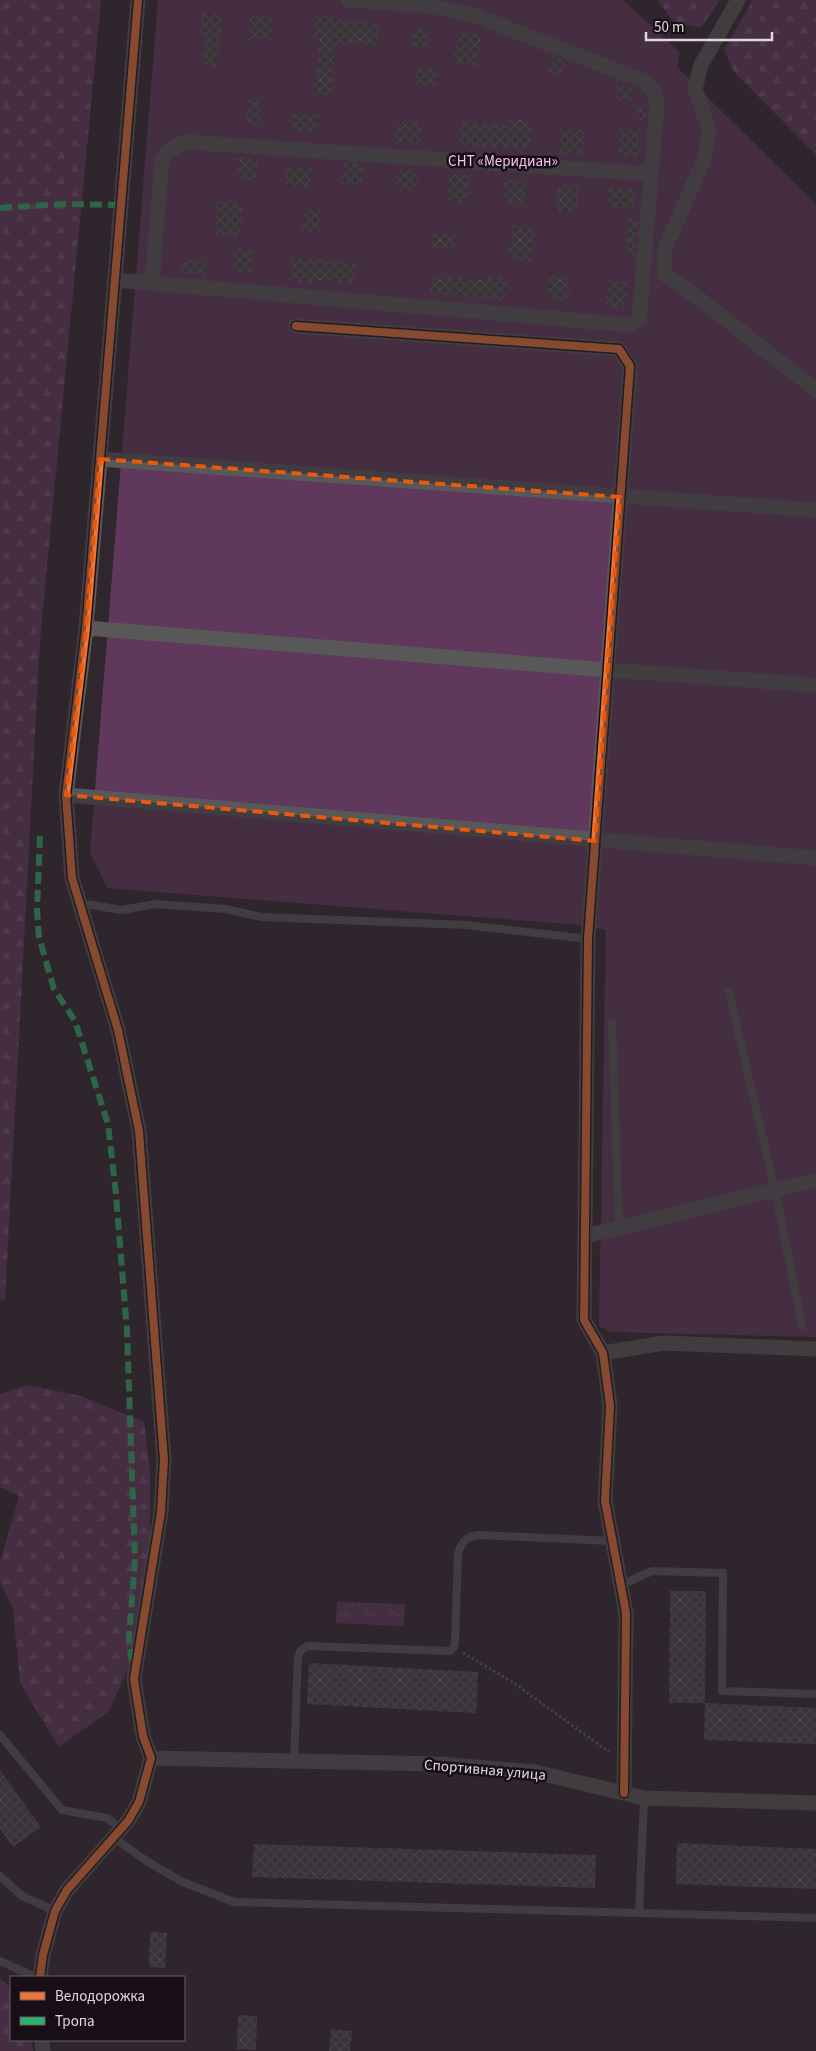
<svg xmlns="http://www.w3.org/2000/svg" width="816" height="2051" viewBox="0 0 816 2051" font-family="'Source Sans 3',sans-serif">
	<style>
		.green { fill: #60385c }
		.forest { fill: url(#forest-firs) }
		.park { fill: url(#park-crowns) }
		.building { fill: url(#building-cross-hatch) }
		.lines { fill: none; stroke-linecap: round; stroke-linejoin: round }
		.path { stroke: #605d5e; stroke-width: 3; stroke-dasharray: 2.5 2.5; stroke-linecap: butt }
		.service { stroke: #585858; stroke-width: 8 }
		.minor { stroke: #585858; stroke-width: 15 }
		.quiet { stroke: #2db169; stroke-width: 6; stroke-dasharray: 12 6; stroke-linecap: butt }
		.cycleway-casing { stroke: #170f15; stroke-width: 11 }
		.cycleway { stroke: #f07635; stroke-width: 8 }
		.marked { fill: none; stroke: #e8590c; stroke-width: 4; stroke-dasharray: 10 6; stroke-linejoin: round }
		.labels { text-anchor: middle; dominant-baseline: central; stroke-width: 5; stroke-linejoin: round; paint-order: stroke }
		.park-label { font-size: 15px; fill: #f8c1ef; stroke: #170f15 }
		.street-label { font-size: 15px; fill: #e1d6df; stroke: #170f15 }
	</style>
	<defs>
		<pattern id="forest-firs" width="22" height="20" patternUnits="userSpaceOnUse" patternTransform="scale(1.25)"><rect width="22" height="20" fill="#60385c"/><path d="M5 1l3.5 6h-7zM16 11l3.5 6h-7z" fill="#765473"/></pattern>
		<pattern id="park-crowns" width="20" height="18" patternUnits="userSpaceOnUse" patternTransform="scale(1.25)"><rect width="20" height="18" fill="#60385c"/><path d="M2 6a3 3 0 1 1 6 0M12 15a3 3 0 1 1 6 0" fill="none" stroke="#765473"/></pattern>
		<pattern id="building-cross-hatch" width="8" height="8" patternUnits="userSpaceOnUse" patternTransform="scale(1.25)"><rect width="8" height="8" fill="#4b4349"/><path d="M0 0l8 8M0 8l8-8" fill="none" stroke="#655d63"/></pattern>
	</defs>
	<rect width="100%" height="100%" fill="#30262e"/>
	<path class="green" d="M158,0H623L679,52L678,68L816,204V1337L610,1332L599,1326L606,930L581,925L107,888L90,852Z"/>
	<path class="forest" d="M0,0H101L40,640L5,1300L0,1301Z
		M657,0H720L701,28L674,22Z
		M753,0H816V155L734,72L724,50Z
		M28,1385L81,1396L144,1422L150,1470V1545L140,1641L109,1711L59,1747L20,1683L13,1608L0,1582V1562L19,1496L0,1487V1394Z
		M0,1979L11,1988V2040H31L33,2051H0Z"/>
	<path class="park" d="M337,1602L405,1604L404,1626L336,1623Z"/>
	<path class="building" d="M201,13L223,15L216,67L202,65L206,35H200Z
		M315,14L333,15V20L380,23L378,45L336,43L331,95L312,94L313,77H317L319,36H314Z
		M250,16L274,18L272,40L249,39Z
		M414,26L427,27L426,48L412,47Z
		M460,30L483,35L476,66L453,61Z
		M553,56L566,61L560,77L547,72Z
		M416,68L437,69V86H416Z
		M617,85L633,87L631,101L616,99Z
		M247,100L261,101L260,124L246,123Z
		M647,106L646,120H638L636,107Z
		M292,114L318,115L317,133L290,131Z
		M508,119L532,121L530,149L459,145L461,122L507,126Z
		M397,121L422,123L420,143L396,142Z
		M561,129L585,130L583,155L559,153Z
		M620,129L639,130L638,157L618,155Z
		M239,157L258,158L257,180L237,179Z
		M344,162L363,164L362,186L342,185Z
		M286,167L312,168L310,187L285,185Z
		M398,170L418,171L417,190L396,188Z
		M449,174L469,175L467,202L447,201Z
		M504,180L526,181L524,203L503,202Z
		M558,184L579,185L577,212L556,211Z
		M609,187L635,188L634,209L608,208Z
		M217,200L243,203L240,236L214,234Z
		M306,208L322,211L317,234L301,230Z
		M628,219L638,220L635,257H626Z
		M512,225L535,228L531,261L507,258Z
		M432,233L454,234V249L432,248Z
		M234,248L253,250L251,274L232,272Z
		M292,257L356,263L354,283L317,280V283L290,281Z
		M182,260L206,261L205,275L181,273Z
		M549,275L570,277L569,301L548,299Z
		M431,276L484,280V277L507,279L505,300L430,293Z
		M608,281L627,283L625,308L605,306Z
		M670,1591H706L705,1703H669Z
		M309,1663L478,1672L476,1713L307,1704Z
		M705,1703L816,1708V1744L704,1740Z
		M0,1770L41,1827L13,1847L0,1829Z
		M677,1843L816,1849V1889L676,1884Z
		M254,1844L596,1855L595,1888L252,1877Z
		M150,1932L167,1933L165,1968L149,1967Z
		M238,2015L257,2016L256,2050L237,2049Z
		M331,2029L352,2031L350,2051H329Z"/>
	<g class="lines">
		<path class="path" d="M463,1653L511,1681L609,1752"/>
		<path class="service" d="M79,903L122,910L155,904L226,909L261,917L466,925L588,939
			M729,992L775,1190L802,1326
			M612,1023L619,1228
			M621,1585L652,1571L723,1573L722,1691L816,1694
			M0,1735L62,1810L107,1818L122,1829
			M294,1761L298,1657L301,1650L308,1646L450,1651L454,1647L455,1642L458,1554C462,1541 466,1537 478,1535L612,1541
			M114,1838L148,1862L183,1882L234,1902L639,1913L644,1798
			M0,1876L22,1896L55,1911
			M639,1913L816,1918
			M0,1961L35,1977"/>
		<path class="minor" d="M738,0L701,65L695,89L709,129L704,160L665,248L664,274L688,290L816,390
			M115,280L630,325L639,320L657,104L655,94L644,81L474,15L429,6L348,0
			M152,283L162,161L169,150L186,142L652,174
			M296,326L619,349L630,366L588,939L584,1320L603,1353L610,1406L605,1501L626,1613L624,1793
			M100,459L816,510
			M86,628L608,670L816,685
			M66,795L816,858
			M585,1236L816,1180
			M603,1353L664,1343L816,1349
			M151,1758L439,1764L535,1772L644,1798L816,1803
			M40,1977L43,1955L55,1911L67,1890L128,1821L139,1802L151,1758L143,1736L134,1679L161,1512L164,1460L139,1131L118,1030L72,878L66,795L86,628L138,0
			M42,2040L43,2051"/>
		<path class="quiet" d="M0,208L64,204L121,205
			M40,836L37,910L39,937L54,989L75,1021L108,1124L116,1195L127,1331L135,1559L129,1639L132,1664"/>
		<g class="cycleway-casing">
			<path id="cycleway" d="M296,326L619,349L630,366L588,939L584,1320L603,1353L610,1406L605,1501L626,1613L624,1793
				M40,1977L43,1955L55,1911L67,1890L128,1821L139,1802L151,1758L143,1736L134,1679L161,1512L164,1460L139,1131L118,1030L72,878L66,795L86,628L138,0"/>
		</g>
		<use href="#cycleway" class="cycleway"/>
	</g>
	<path d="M0 0H816V2051H0ZM100,459L620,497L595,841L66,795L86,628Z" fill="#30262e" fill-opacity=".55" fill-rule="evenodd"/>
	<path class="marked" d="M100,459L620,497L595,841L66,795L86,628Z"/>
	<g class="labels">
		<g class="park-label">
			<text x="503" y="161">СНТ «Меридиан»</text>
		</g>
		<g class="street-label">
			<text transform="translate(485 1770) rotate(5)">Спортивная улица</text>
		</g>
	</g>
	<rect x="10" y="1976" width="175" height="65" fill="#170f15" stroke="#685f66"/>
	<rect x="20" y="1992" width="25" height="8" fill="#f07635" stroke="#685f66"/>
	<text x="55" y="2001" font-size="15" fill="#e1d6df">Велодорожка</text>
	<rect x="20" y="2017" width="25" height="8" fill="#2db169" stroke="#685f66"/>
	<text x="55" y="2026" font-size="15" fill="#e1d6df">Тропа</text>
	<path d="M646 32v8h126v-8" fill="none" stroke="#e1d6df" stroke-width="2.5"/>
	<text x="654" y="32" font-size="15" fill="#e1d6df" stroke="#170f15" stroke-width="4" paint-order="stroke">50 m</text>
</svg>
